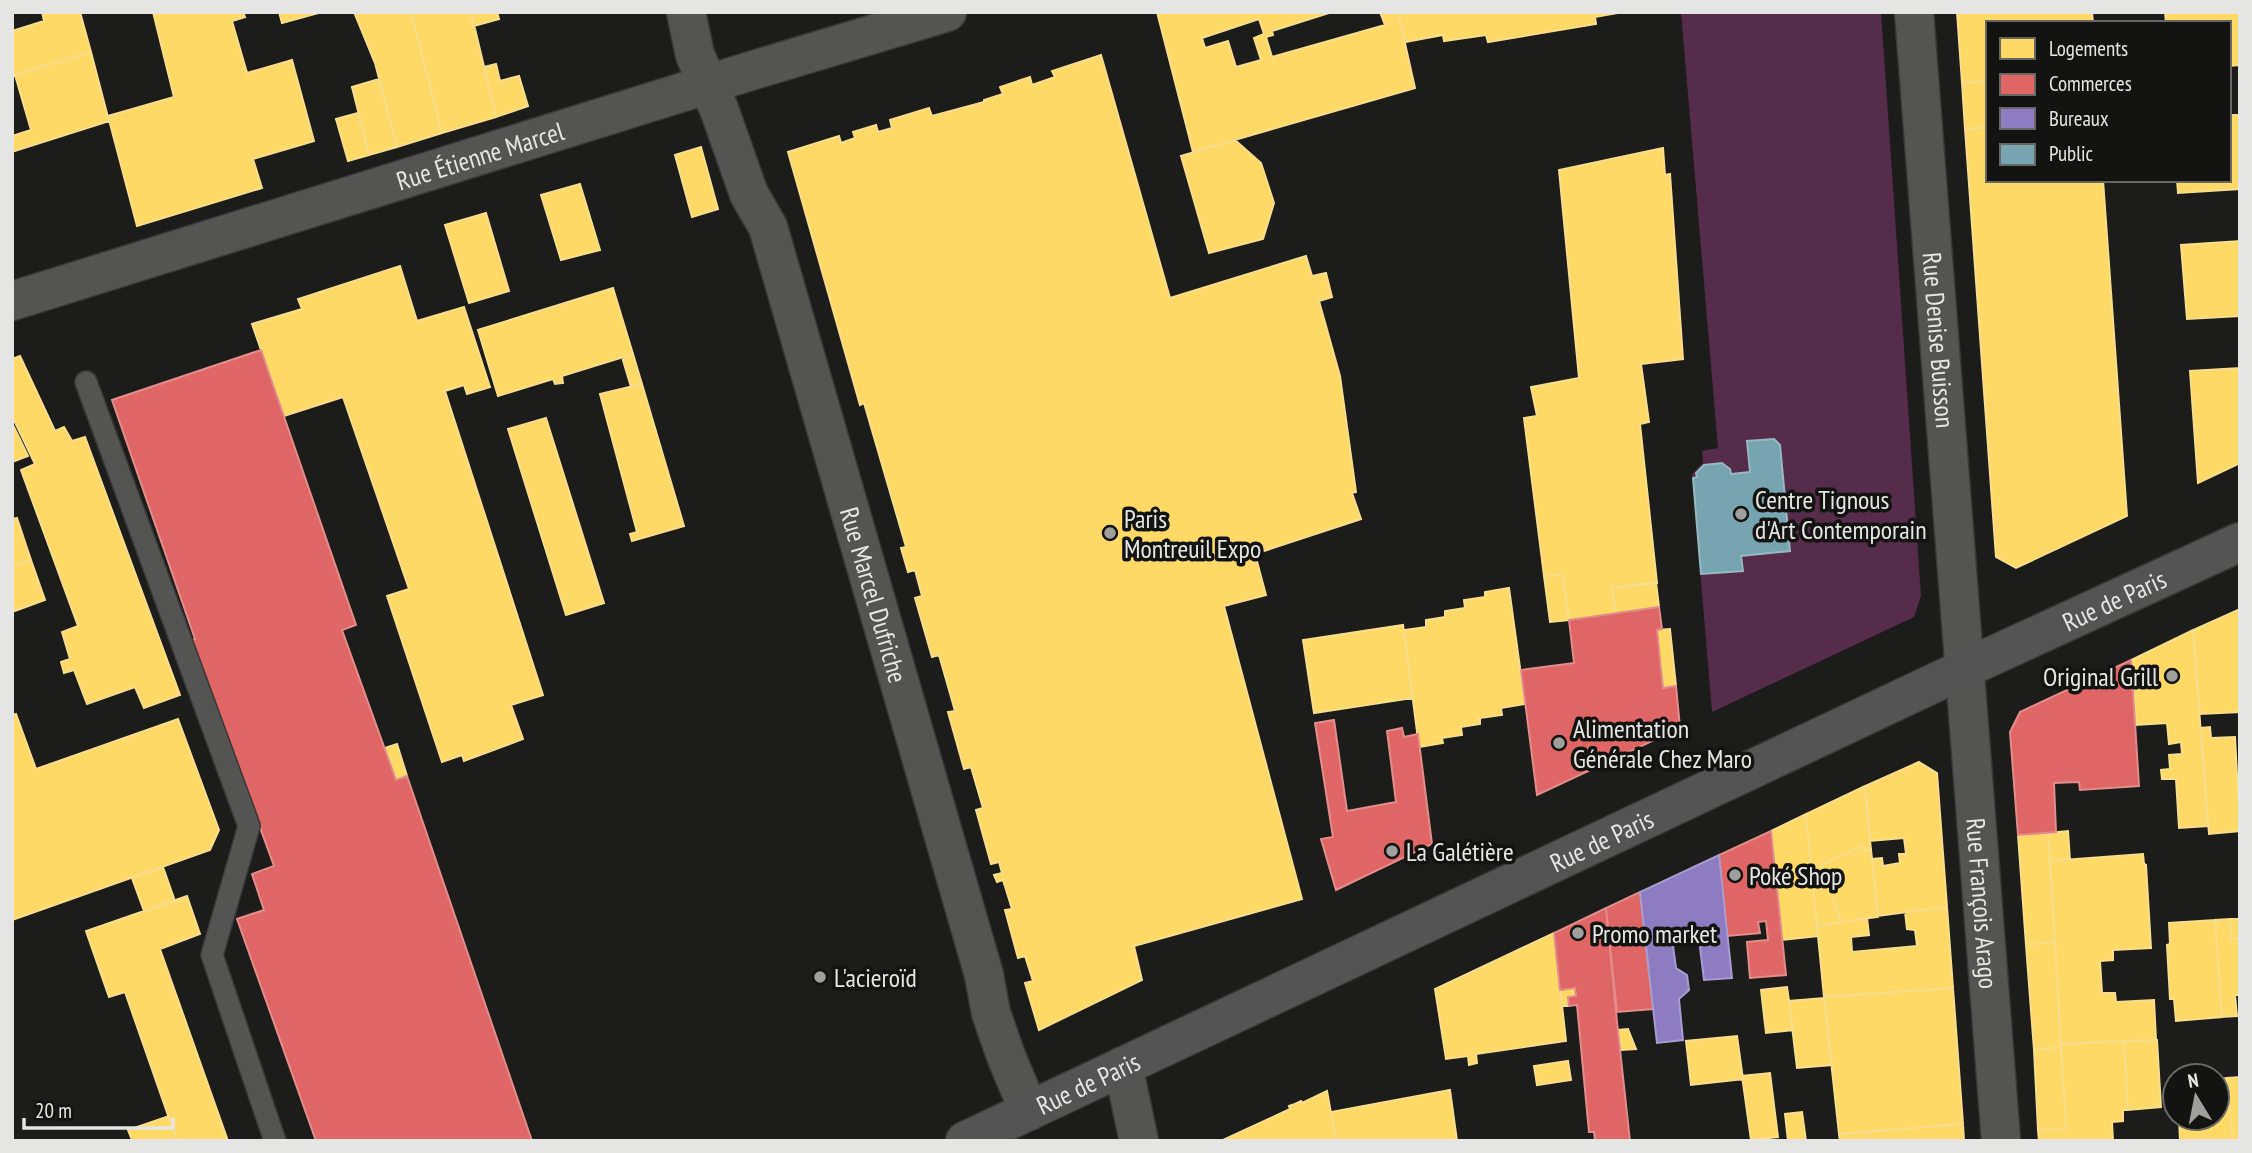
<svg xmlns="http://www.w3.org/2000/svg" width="2252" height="1153" viewBox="0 0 2252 1153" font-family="'PT Sans Narrow',sans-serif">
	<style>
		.green { fill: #562c4b }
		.homes { fill: #ffd966; stroke: #f7dd8c; stroke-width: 2; fill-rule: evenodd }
		.shops { fill: #e06666; stroke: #e28c8c; stroke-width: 2 }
		.offices { fill: #8e7cc3; stroke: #a89ccd; stroke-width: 2 }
		.public { fill: #76a5af; stroke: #97b8bf; stroke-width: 2 }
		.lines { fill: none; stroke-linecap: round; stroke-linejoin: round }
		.service-casing { stroke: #383837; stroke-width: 24 }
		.minor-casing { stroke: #383837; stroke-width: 41 }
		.primary-casing { stroke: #383837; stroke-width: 41 }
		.service { stroke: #545453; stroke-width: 21 }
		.minor { stroke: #545453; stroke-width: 38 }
		.primary { stroke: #545454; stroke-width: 38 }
		.poi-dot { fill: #9f9f9e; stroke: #131311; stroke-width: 2.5 }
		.labels { text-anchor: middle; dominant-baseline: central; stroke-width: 7; stroke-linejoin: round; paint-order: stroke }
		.street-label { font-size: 26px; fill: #e5e5e4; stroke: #131311 }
		.poi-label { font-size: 26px; fill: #e5e5e4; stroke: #131311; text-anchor: start }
	</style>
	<rect width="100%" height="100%" fill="#1c1c1b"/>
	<path class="green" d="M1681,12H1881L1921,596L1914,617L1712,712L1692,474L1703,463L1702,451L1718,448Z"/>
	<path class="homes" d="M42,12H80L91,52L12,76V31L44,21Z
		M153,12H243L245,17L232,21L247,73L292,60L314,141L253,159L262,188L137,226L108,116L174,97Z
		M279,12H322L282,23Z
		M354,12H411L442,133L397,147L375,63Z
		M411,12H471L496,117L442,133Z
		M471,12H497L499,19L474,26Z
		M1157,12H1332L1272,31L1273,35L1266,37L1272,57L1385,25L1380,12H1398L1415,88L1193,152ZM1259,19L1264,34L1254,38L1261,60L1236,67L1228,41L1205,48L1202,38Z
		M1398,12H1623L1595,17L1596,24L1488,42L1486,35L1444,41L1443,35L1405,42Z
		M1957,12H2092L2093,23H1988V81L1962,83Z
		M2165,12H2240V65L2229,66V23H2166Z
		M91,52L109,121L12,152V136L31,130L15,75Z
		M1101,55L1170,298L1306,256L1312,276L1326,273L1332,297L1319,301L1340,376L1356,492L1352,493L1361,519L1255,554L1266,595L1224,606L1302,899L1134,946L1142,980L1039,1030L1025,983L1033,981L1025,956L1018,958L1005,910L1012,909L1003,880L997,882L994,875L1002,873L999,862L991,864L976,810L983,808L971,767L964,769L948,712L955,711L939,655L932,657L915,598L922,596L915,570L908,572L901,548L906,547L864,403L860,405L788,152L839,136L841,143L855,138L853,132L876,125L878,132L892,128L890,120L929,108L932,116L984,102V100L1003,94L1000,87L1030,77L1032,85L1055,77L1052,71Z
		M496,64L500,81L519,76L528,106L496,117L484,67Z
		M379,79L397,147L369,155L352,87Z
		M1988,81V127L1965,129L1962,83Z
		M358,113L369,155L348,161L336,119Z
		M2229,115H2240V189L2178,193L2177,180H2229Z
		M1988,127V180H2103L2127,516L2016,568L1996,557L1965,129Z
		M1235,140L1261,163L1274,203L1263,239L1209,253L1181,156Z
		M701,147L718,209L692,217L675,155Z
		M1663,148L1665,175L1670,174L1683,359L1641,364L1649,422L1640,424L1657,583L1612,588L1616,614L1569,620L1563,575L1544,576L1524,418L1537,416L1531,387L1579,378L1559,170Z
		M580,184L600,250L561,260L541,195Z
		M486,213L509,291L469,303L445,225Z
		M2240,241V316L2187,319L2181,245Z
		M400,266L417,321L464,307L490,387L467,394L464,385L445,391L543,695L511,705L523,739L464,761L462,755L442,762L387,596L409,589L343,397L284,416L252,324L302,309L298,299Z
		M613,288L633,354L562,376L563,383L555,384L553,379L498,396L478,330Z
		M633,354L642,384L631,387L622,357Z
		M20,356L55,431L64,427L72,441L85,437L180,695L144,708L135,687L87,704L74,670L64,673L61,662L70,659L62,632L78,626L21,470L35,464L12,416V359Z
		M2240,368V463L2198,483L2190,371Z
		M642,384L684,526L632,541L630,534L637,532L600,394Z
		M546,418L604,603L566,615L508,429Z
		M12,423L28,456L12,462Z
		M17,518L31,560L12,566V519Z
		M31,560L45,600L15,611L12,602V566Z
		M1563,575L1569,620L1550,622L1544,576Z
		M1656,582L1659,607L1616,614L1612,588Z
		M1509,588L1525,704L1501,708L1502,715L1480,718V724L1461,727L1462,735L1442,738L1443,743L1419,747L1404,630L1426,627V620L1445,617V611L1465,608L1464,600L1485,597V592Z
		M2240,609V712L2200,714L2193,630Z
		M1403,625L1413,698L1314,713L1303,640Z
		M1670,629L1676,686L1663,688L1657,630Z
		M2193,630L2208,826L2179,828L2176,779H2162L2161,770L2170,769L2169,755L2182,754L2181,742L2169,744L2167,723L2136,725L2131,660Z
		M16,714L36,769L178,719L219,830L210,850L12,920V715Z
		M2210,727L2211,738L2235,737L2240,831L2209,834L2201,728Z
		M397,744L407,776L396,780L385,748Z
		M1919,762L1937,773L1947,907L1878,916L1872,859L1882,858L1883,866L1900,863L1899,854H1906L1904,838L1870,841L1865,786Z
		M1865,786L1871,850L1865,851L1863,846L1822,864L1841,922L1817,926L1806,814Z
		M1806,814L1818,936L1782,940L1771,831Z
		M2068,831L2070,860L2050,861L2048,833Z
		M2048,833L2055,942L2026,945L2018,835Z
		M1863,846L1865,851L1871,850L1878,917L1841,922L1822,864Z
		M2143,854L2144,864L2146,865L2151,948L2113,950V960L2100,961L2102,993H2115L2116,1002L2154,1000L2156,1040L2061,1044L2050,861Z
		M163,867L175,901L144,911L132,878Z
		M187,896L200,934L160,949L228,1141H177L125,992L109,997L86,931Z
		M1947,907L1953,988L1824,997L1817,926L1867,918L1869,935L1851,937L1852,952L1917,946L1915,930L1907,929L1905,912Z
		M2230,919H2240V939H2231Z
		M2230,919L2231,939H2240V995H2235L2237,1016L2222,1017L2215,920Z
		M2215,920L2222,1017L2176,1021L2174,999H2170L2167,945L2170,944L2169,923Z
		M1554,933L1566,1041L1476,1054L1477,1063L1469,1065L1468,1056L1446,1059L1435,989Z
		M2055,942L2061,1047L2034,1050L2026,945Z
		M1787,987L1793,1030L1766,1033L1761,990Z
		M1575,988L1576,996L1568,997L1569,1006H1562L1560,990Z
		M1953,988L1963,1124L1839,1134L1824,997Z
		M1824,998L1832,1065L1797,1068L1789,1001Z
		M1628,1029L1636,1049L1621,1050L1618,1030Z
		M1737,1036L1743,1079L1691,1085L1686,1041Z
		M2157,1040L2161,1107L2128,1110L2124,1041Z
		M2124,1041L2128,1110H2123V1121L2112,1122L2113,1141H2039L2038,1130L2066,1129L2061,1044Z
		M2061,1047L2066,1129L2038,1130L2034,1050Z
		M1568,1061L1571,1080L1537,1085L1534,1066Z
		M1770,1073L1778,1137L1751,1140L1742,1076Z
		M2240,1077V1141H2233L2227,1078Z
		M2227,1078L2233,1141H2180L2179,1118H2217V1079Z
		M1450,1090L1457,1141H1336L1331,1112Z
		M1327,1091L1336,1141H1221L1290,1109L1289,1106L1295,1104L1301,1101L1302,1103Z
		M1802,1112L1806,1141H1788L1785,1114Z
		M169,1116L177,1141L132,1140L128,1130Z
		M1963,1124L1964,1141H1869L1868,1132Z
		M1868,1132L1869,1141H1840L1839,1134Z"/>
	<path class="shops" d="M261,350L356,625L342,630L396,780L407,776L532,1141H316L237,919L264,910L252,874L274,866L192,640L195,639L112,400Z
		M1659,607L1662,629L1657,630L1663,688L1676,686L1680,728L1537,795L1521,670L1574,663L1569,620Z
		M2131,660L2139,786L2080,790L2079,782L2054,783L2056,832L2018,835L2010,732L2020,712Z
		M1334,720L1347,811L1396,802L1387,731L1402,728L1404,737L1418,734L1432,844L1336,890L1321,839L1333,837L1315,723Z
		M1771,831L1786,975L1750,978L1747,942L1768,940L1766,921L1758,922L1760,933L1727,936L1719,855Z
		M1640,892L1653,1009L1617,1012L1606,908Z
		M1606,908L1617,1022L1630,1141H1595L1594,1132H1589L1577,1005L1569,1006L1568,997L1576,996L1575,988L1560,990L1554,933Z"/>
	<path class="offices" d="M1719,855L1732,978L1704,980L1698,931L1689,932V935L1673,946L1676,968L1687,975L1689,990L1679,999L1683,1040L1657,1043L1640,892Z"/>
	<path class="public" d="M1774,439L1780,445L1790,551L1741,556L1743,571L1701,574L1693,478L1697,477L1696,473L1704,465L1722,463L1730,469L1731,474L1750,472L1747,441Z"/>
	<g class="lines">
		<g class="service-casing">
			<path id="service" d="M86,382L249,826L212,955L275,1141"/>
		</g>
		<g class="minor-casing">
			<g id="minor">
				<path id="s1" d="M686,12L695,55L719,109L749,194L768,227L984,975L991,1013L1006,1056L1029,1111"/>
				<path id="s2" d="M1914,12L2001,1141"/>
				<path id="s3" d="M12,301L757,69L947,12"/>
				<path d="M1123,1066L1139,1141"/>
			</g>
		</g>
		<g class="primary-casing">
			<g id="primary">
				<path id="s4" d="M965,1141L1966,668L2240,542"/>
			</g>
		</g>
		<use href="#service" class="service"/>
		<use href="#minor" class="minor"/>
		<use href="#primary" class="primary"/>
	</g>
	<g class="poi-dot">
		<circle cx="1741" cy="514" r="7"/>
		<circle cx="1110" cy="533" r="7"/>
		<circle cx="2172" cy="676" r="7"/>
		<circle cx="1559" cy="743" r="7"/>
		<circle cx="1392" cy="851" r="7"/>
		<circle cx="1735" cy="875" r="7"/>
		<circle cx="1578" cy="933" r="7"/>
		<circle cx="820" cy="977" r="7"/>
	</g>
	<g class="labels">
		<g class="street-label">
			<text stroke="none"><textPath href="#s3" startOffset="490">Rue Étienne Marcel</textPath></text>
			<text stroke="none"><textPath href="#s2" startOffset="329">Rue Denise Buisson</textPath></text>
			<text stroke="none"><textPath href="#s1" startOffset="614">Rue Marcel Dufriche</textPath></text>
			<text stroke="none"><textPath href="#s4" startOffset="1270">Rue de Paris</textPath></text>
			<text stroke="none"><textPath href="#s4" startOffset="704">Rue de Paris</textPath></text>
			<text stroke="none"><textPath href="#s2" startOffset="894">Rue François Arago</textPath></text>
			<text stroke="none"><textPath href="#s4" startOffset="136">Rue de Paris</textPath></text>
		</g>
		<g class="poi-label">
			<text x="1755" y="499">Centre Tignous<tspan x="1755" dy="30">d'Art Contemporain</tspan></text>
			<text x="1124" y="518">Paris<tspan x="1124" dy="30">Montreuil Expo</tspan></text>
			<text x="2158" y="676" text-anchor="end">Original Grill</text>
			<text x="1573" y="728">Alimentation<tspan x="1573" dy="30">Générale Chez Maro</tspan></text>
			<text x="1406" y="851">La Galétière</text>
			<text x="1749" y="875">Poké Shop</text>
			<text x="1592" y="933">Promo market</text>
			<text x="834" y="977">L'acieroïd</text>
		</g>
	</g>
	<rect width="2252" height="1153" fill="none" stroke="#e5e5e4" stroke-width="28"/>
	<rect x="1986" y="21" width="245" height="161" fill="#131311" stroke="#676765" stroke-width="2"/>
	<rect x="2000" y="38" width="35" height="21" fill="#ffd966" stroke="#676765" stroke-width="2"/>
	<text x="2049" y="56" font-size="21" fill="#e5e5e4">Logements</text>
	<rect x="2000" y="74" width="35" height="21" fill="#e06666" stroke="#676765" stroke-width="2"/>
	<text x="2049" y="91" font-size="21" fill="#e5e5e4">Commerces</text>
	<rect x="2000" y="108" width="35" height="21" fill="#8e7cc3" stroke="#676765" stroke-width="2"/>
	<text x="2049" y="126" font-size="21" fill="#e5e5e4">Bureaux</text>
	<rect x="2000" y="144" width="35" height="21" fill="#76a5af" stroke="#676765" stroke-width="2"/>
	<text x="2049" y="161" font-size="21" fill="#e5e5e4">Public</text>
	<g transform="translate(2196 1097) rotate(350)"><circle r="33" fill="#131311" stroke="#676765" stroke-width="2"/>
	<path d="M0-5L12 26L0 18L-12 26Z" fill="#9f9f9e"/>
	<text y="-10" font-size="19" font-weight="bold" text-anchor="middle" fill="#e5e5e4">N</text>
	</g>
	<path d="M24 1118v10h149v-10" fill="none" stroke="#e5e5e4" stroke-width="3.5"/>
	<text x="35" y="1118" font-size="21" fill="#e5e5e4" stroke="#131311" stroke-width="5" paint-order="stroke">20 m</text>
</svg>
